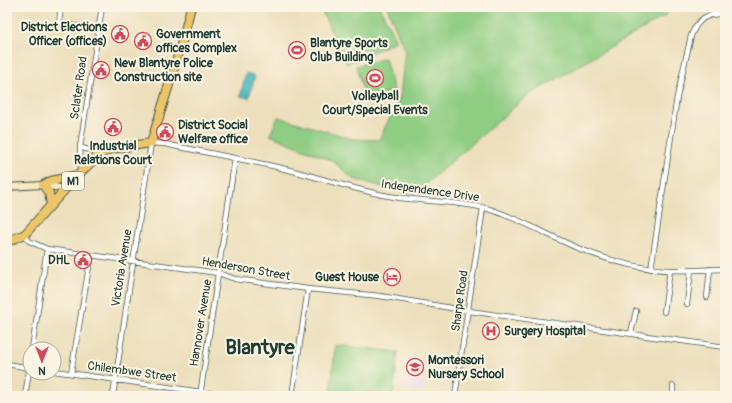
<svg xmlns="http://www.w3.org/2000/svg" width="732" height="403" viewBox="0 0 732 403" font-family="Pangolin,sans-serif">
	<style>
		.built { fill: #e8d2ee }
		.green { fill: #8fcd83; stroke: #57855c }
		.water { fill: #42b3b9; stroke: #307876 }
		.lines { fill: none; stroke-linecap: round; stroke-linejoin: round }
		.street-casing { stroke: #3e5548; stroke-width: 6 }
		.secondary-casing { stroke: #3e5548; stroke-width: 8 }
		.highway-casing { stroke: #3e5548; stroke-width: 10 }
		.street { stroke: #fff; stroke-width: 4.5 }
		.secondary { stroke: #f8e8c3; stroke-width: 6 }
		.highway { stroke: #edc569; stroke-width: 8 }
		.labels { text-anchor: middle; dominant-baseline: central; stroke-width: 4; stroke-linejoin: round; paint-order: stroke }
		.shield { fill: #fcf5e5; stroke: #617469; stroke-width: 1 }
		.shield-label { font-size: 11px; font-weight: bold; fill: #1f3d34 }
		.poi-label { font-size: 12px; font-weight: bold; fill: #1f3d34; stroke: #fcf5e5; text-anchor: start }
		.street-label { font-size: 12px; fill: #1f3d34; stroke: #fcf5e5 }
		.town-label { font-size: 20px; font-weight: bold; fill: #1f3d34; stroke: #fcf5e5 }
	</style>
	<rect width="100%" height="100%" fill="#fcf5e5"/>
	<filter id="ink" filterUnits="userSpaceOnUse"><feTurbulence type="fractalNoise" baseFrequency=".025" numOctaves="2"/><feDisplacementMap in="SourceGraphic" scale="8" xChannelSelector="R" yChannelSelector="G"/><feConvolveMatrix kernelMatrix="1 2 1 2 8 2 1 2 1" color-interpolation-filters="sRGB"/></filter>
	<filter id="wash" filterUnits="userSpaceOnUse"><feTurbulence type="fractalNoise" baseFrequency=".012" numOctaves="4" result="noise"/><feDisplacementMap in="SourceGraphic" scale="16" xChannelSelector="R" yChannelSelector="G"/><feGaussianBlur stdDeviation="0.9" result="paint"/><feColorMatrix in="noise" values="0 0 0 0 0 0 0 0 0 0 0 0 0 0 0 0 0 1.4 0 .05"/><feComposite in="paint" operator="in"/></filter>
	<g filter="url(#wash)">
		<rect width="100%" height="100%" fill="#eddfbc"/>
		<path class="built" d="M409,357L425,360L422,377L406,374Z
			M404,379L425,382L424,392L402,388Z"/>
		<path class="green" d="M320,7H380L396,41L346,64Z
			M387,7H671L665,16L527,96L413,195L353,179L333,161L270,135L278,117L353,139L379,140L400,97L405,51Z
			M385,58L394,91L365,98L356,66Z
			M335,345L398,352L393,396L331,391Z"/>
		<path class="water" d="M246,73L255,76L249,98L240,96Z"/>
	</g>
	<g filter="url(#ink)">
		<g class="lines">
			<g class="street-casing">
				<path id="street" d="M61,7L59,23L97,30
					M80,147L100,154
					M81,172L80,147L102,7
					M25,234L29,241L47,249L218,273L235,279L308,289L380,296L469,311L725,347
					M651,269L677,97L691,36C698,18 707,13 725,14
					M707,297L710,269
					M687,304L691,270
					M664,312L670,270
					M631,333L636,311
					M32,349L47,249
					M7,364L30,368
					M54,371L230,396
					M71,373L91,255
					M25,396L30,365
					M113,396L151,143L165,144C203,152 242,159 281,168C315,176 348,188 383,195C417,202 452,200 485,208C518,217 548,236 580,249C608,260 640,270 671,270C689,271 707,269 725,269
					M200,396L235,158
					M292,396L308,289
					M455,396L483,208
					M673,396V386"/>
			</g>
			<g class="secondary-casing">
				<path id="secondary" d="M7,187L43,185L66,189"/>
			</g>
			<g class="highway-casing">
				<path id="highway" d="M51,204L49,193L43,185L51,181L78,175
					M7,242L25,234L78,175L100,154L111,149L151,143L180,49L191,7"/>
			</g>
			<use href="#street" class="street"/>
			<use href="#secondary" class="secondary"/>
			<use href="#highway" class="highway"/>
		</g>
	</g>
	<defs>
		<g id="civic-ring" transform="scale(0.9)"><circle r="9.5" fill="#fcf5e5" stroke="#d1495b" stroke-width="1.5"/><path d="M-.6-6.5H3V-4.5H.6V-3L4-1V1h2V6H-6V1h2V-1L-.6-3ZM-1.2 2.5V6h2.4V2.5Z" fill="#d1495b"/></g>
		<g id="stadium-ring" transform="scale(0.9)"><circle r="9.5" fill="#fcf5e5" stroke="#d1495b" stroke-width="1.5"/><path d="M0-5a6.5 5 0 1 0 0 10a6.5 5 0 1 0 0-10ZM-3.5-1.8h7v3.6h-7Z" fill="#d1495b"/></g>
		<g id="hotel-ring" transform="scale(0.9)"><circle r="9.5" fill="#fcf5e5" stroke="#d1495b" stroke-width="1.5"/><path d="M-6-4.5h1.5V1H6V5H4.5V3h-9V5H-6ZM-4 0a1.8 1.8 0 1 1 3.6 0ZM.5 0V-2.5h3Q6-2.5 6 0Z" fill="#d1495b"/></g>
		<g id="hospital-ring" transform="scale(0.9)"><circle r="9.5" fill="#fcf5e5" stroke="#d1495b" stroke-width="1.5"/><path d="M-5-5h3v3.5h4V-5h3V5h-3V1.5h-4V5h-3Z" fill="#d1495b"/></g>
		<g id="school-ring" transform="scale(0.9)"><circle r="9.5" fill="#fcf5e5" stroke="#d1495b" stroke-width="1.5"/><path d="M0-5L7-2L0 1L-7-2ZM-4 1L0 2.5L4 1V4Q0 6-4 4Z" fill="#d1495b"/></g>
	</defs>
	<g fill-rule="evenodd">
		<use href="#civic-ring" x="120" y="34"/>
		<use href="#civic-ring" x="143" y="41"/>
		<use href="#stadium-ring" x="297" y="50"/>
		<use href="#civic-ring" x="101" y="70"/>
		<use href="#stadium-ring" x="375" y="78"/>
		<use href="#civic-ring" x="113" y="127"/>
		<use href="#civic-ring" x="165" y="132"/>
		<use href="#civic-ring" x="83" y="260"/>
		<use href="#hotel-ring" x="392" y="277"/>
		<use href="#hospital-ring" x="491" y="331"/>
		<use href="#school-ring" x="415" y="367"/>
	</g>
	<g class="labels">
		<rect class="shield" x="62" y="172" width="22" height="18" rx="3"/>
		<g class="shield-label">
			<text x="73" y="181">M1</text>
		</g>
		<g class="poi-label">
			<text x="107" y="27" text-anchor="end">District Elections<tspan x="107" dy="14">Officer (offices)</tspan></text>
			<text x="156" y="34">Government<tspan x="156" dy="14">offices Complex</tspan></text>
			<text x="310" y="43">Blantyre Sports<tspan x="310" dy="14">Club Building</tspan></text>
			<text x="114" y="63">New Blantyre Police<tspan x="114" dy="14">Construction site</tspan></text>
			<text x="375" y="96" text-anchor="middle">Volleyball<tspan x="375" dy="14">Court/Special Events</tspan></text>
			<text x="178" y="125">District Social<tspan x="178" dy="14">Welfare office</tspan></text>
			<text x="113" y="146" text-anchor="middle">Industrial<tspan x="113" dy="14">Relations Court</tspan></text>
			<text x="70" y="260" text-anchor="end">DHL</text>
			<text x="379" y="277" text-anchor="end">Guest House</text>
			<text x="504" y="331">Surgery Hospital</text>
			<text x="428" y="360">Montessori<tspan x="428" dy="14">Nursery School</tspan></text>
		</g>
		<g class="street-label">
			<text transform="translate(79 88) rotate(-82)">Sclater Road</text>
			<text transform="translate(430 191) rotate(8)">Independence Drive</text>
			<text transform="translate(122 268) rotate(-81)">Victoria Avenue</text>
			<text transform="translate(246 269) rotate(10)">Henderson Street</text>
			<text transform="translate(460 301) rotate(-82)">Sharpe Road</text>
			<text transform="translate(201 323) rotate(-81)">Hannover Avenue</text>
			<text transform="translate(132 372) rotate(8)">Chilembwe Street</text>
		</g>
		<g class="town-label">
			<text x="260" y="347">Blantyre</text>
		</g>
	</g>
	<rect width="732" height="403" fill="none" stroke="#fcf5e5" stroke-width="24"/>
	<g transform="translate(42 361) rotate(180)"><circle r="19" fill="#fcf5e5" stroke="#a4ab9e"/>
	<path d="M0-3L7 15L0 10L-7 15Z" fill="#d1495b"/>
	<text y="-6" font-size="11" font-weight="bold" text-anchor="middle" fill="#1f3d34">N</text>
	</g>
</svg>
